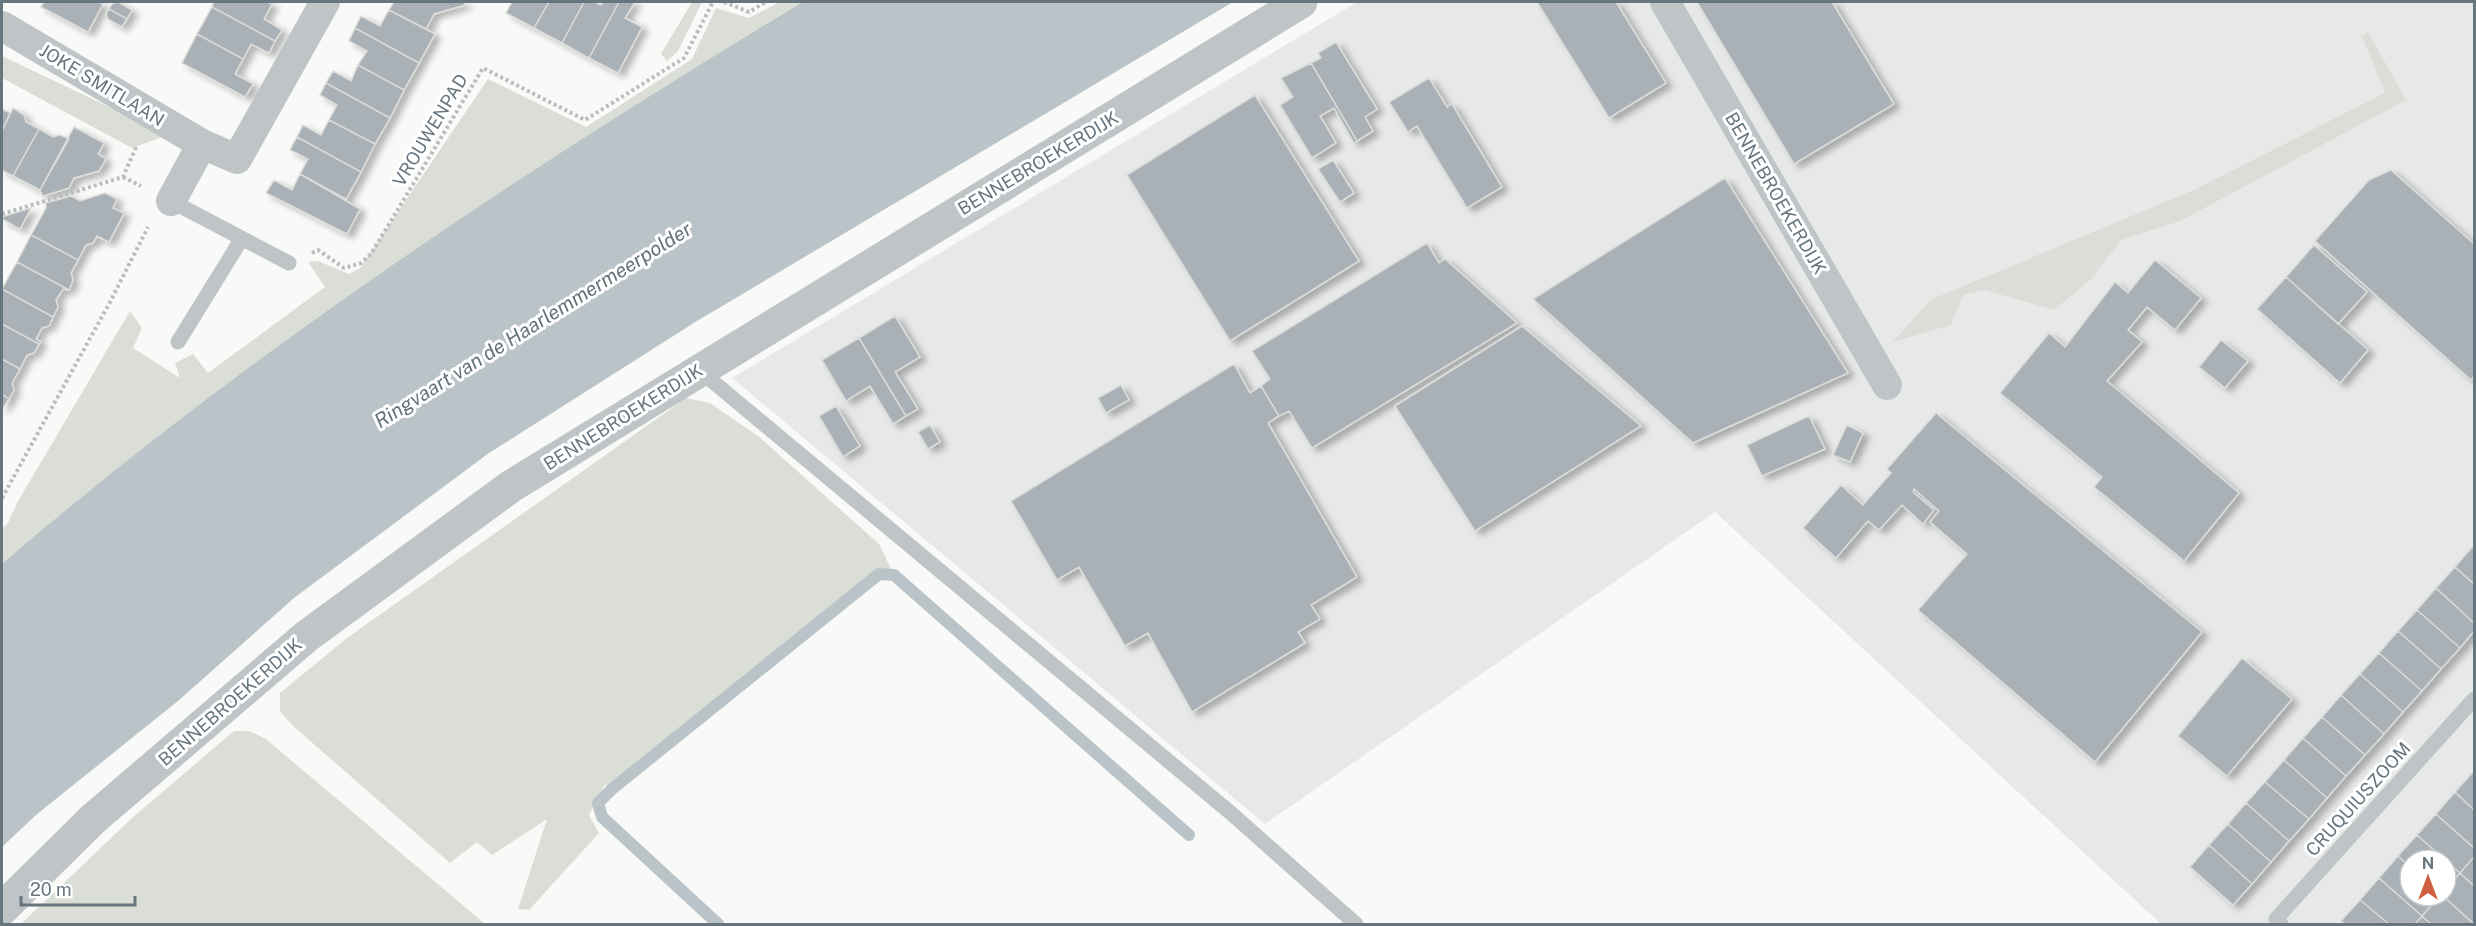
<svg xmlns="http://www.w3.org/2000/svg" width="2476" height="926" viewBox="0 0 2476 926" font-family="'Public Sans',sans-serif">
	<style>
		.built { fill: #e7e8e8; fill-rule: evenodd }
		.green { fill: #daded7 }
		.water { fill: #bac4c8 }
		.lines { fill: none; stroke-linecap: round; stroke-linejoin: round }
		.stream { stroke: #bac4c8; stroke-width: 12 }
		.building { fill: #a9b0b6; stroke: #dbdbda; stroke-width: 1.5; filter: url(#shadow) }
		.path { stroke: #babdc0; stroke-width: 4; stroke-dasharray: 3 3; stroke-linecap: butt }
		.service { stroke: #bfc4c7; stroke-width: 15 }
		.minor { stroke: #bfc4c7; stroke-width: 30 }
		.tertiary { stroke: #bfc4c7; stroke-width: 33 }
		.labels { text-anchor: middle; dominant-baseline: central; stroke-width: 6; stroke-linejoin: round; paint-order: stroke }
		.street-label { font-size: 18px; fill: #67757f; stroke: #fff }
		.water-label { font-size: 20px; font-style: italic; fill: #637378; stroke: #fff }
	</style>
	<defs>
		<filter id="shadow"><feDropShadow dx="6" dy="4" stdDeviation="3" flood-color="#0004"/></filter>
	</defs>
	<rect width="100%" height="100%" fill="#f9f9f8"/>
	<path class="built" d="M1357,2H2474V924H2161L1715,512L1265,824L732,378ZM2410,860H2446V896H2410Z"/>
	<path class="green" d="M692,2H702L678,51L667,61L661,54Z
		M780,2H805L2,565V529L8,523L17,503L130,311L142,328L133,348L180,378L175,363L193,354L208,373L325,287L308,262L318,261L349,274L360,268L488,79L586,127L692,59L716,8L749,18Z
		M2368,32L2406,100L2180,221L2121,240L2091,279L2054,310L1985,290L1963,295L1951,325L1893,342L1930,300L2194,190L2385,93L2362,36Z
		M2,56L168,135L132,148L2,78Z
		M686,398L710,403L758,436L879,544L894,575L879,574L612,789L605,784L589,815L599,833L529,910L518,909L547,819L492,855L477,842L450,863L292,725L280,711V693L347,638Z
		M234,731H249L266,739L485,924H21L132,818Z"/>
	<path class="water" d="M803,2H1233L697,321L489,453L294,598L178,701L36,815L2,847V564C247,353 526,169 803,2Z"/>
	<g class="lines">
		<path class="stream" d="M718,924L602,817L598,803L612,789L879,574L894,575L1189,835"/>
	</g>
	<path class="building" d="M44,2H98L103,4L88,32L41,7Z
		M118,2L132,10L127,19L109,9L112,4Z
		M214,2H267L272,4L264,19L282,30L275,41L212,7Z
		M394,2H464L465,5L434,14L426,29L389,10Z
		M512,2H549L534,28L506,13Z
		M549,2H584L562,43L534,28Z
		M584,2H594L601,5L603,2H619L589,58L562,43Z
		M619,2H635L625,18L642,27L618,73L589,58Z
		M1537,2H1616L1666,83L1609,118Z
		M1697,2H1832L1894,104L1794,164Z
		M212,7L275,41L269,53L251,44L243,59L197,34Z
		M109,9L127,19L122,27L108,19L106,14Z
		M389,10L435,34L419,63L355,28L361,16L380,26Z
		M355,28L419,63L404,90L358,65L367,51L349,41Z
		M197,34L243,59L235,74L253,84L245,97L182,63Z
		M1336,42L1377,109L1365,117L1373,131L1357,141L1311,63L1321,58L1318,53Z
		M1311,63L1357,141L1354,143L1334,108L1320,116L1336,143L1312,158L1280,105L1293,97L1281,78Z
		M358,65L404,90L390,118L326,83L333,71L351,81Z
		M1429,78L1447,107L1452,104L1502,187L1467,208L1417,126L1408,132L1389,102Z
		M326,83L390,118L375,144L329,120L337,105L320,95Z
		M1255,95L1359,261L1230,341L1127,175Z
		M13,108L24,115L26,122L39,129L13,176L2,170V131Z
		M2,109L10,113L2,131Z
		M329,120L375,144L361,172L297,137L303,125L321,135Z
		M74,127L104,143L98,154L106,159L99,171L74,178L69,188L43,196L40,190Z
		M39,129L53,137L60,135L69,139L40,190L13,176Z
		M297,137L361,172L346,199L300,174L308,159L290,150Z
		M1333,160L1354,193L1340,202L1318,169Z
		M2391,170L2474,244V376L2471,380L2315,241L2369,180Z
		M300,174L360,209L347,234L266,193L274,180L292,190Z
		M1725,178L1848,373L1693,443L1533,299Z
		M105,193L117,199L113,208L124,213L109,242L97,236L93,243L86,245L78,260L31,235L46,208V203L71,196L80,201Z
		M31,208L20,229L2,219V217Z
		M31,235L78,260L71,273L73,280L69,290L17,262Z
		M1427,243L1439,263L1445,259L1517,323L1312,448L1289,411L1279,416L1261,386L1270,379L1252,351Z
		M2314,245L2367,292L2338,324L2286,277Z
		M2155,260L2201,298L2175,330L2147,307L2128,330L2142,342L2107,381L2239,493L2184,561L2094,487L2102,477L2000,393L2049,333L2065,347L2115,282L2128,293Z
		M17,262L69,290L63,289L56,300L58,307L53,317L2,289Z
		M2286,277L2368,350L2340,383L2257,309Z
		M2,289L53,317L49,326L42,328L36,339L41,342L39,344L2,324Z
		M895,316L920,357L895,372L918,409L906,416L859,338Z
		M2,324L39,344L34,353L27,355L20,369L2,359Z
		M1522,326L1641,426L1475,531L1395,406Z
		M859,338L906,416L893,424L870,386L846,401L822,360Z
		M2221,340L2248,361L2225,388L2199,367Z
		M2,359L20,369L12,383L14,390L9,399L2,394Z
		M1234,364L1250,393L1261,386L1279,416L1268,423L1357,577L1311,605L1320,619L1298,632L1305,643L1192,712L1148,633L1125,646L1079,567L1057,580L1011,501Z
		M1121,385L1129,400L1106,413L1098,398Z
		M2,394L9,399L2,409Z
		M836,406L860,446L843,457L819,416Z
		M1936,413L2202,632L2095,762L1918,610L1967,554L1930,522L1939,511L1914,489L1913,492L1934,510L1923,524L1902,505L1879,530L1868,521L1836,558L1803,528L1841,485L1863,505L1891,473L1887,469Z
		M1809,416L1825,449L1762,476L1747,445Z
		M930,425L940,442L928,449L918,432Z
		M1847,425L1863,433L1850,462L1833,455Z
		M2474,545V584L2455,567Z
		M2455,567L2474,584V623L2436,588Z
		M2436,588L2474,623V631L2460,648L2417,610Z
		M2417,610L2460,648L2441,669L2398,631Z
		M2398,631L2441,669L2422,691L2379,653Z
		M2379,653L2422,691L2403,712L2360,674Z
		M2242,658L2292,699L2227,776L2178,736Z
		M2360,674L2403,712L2384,734L2341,695Z
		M2341,695L2384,734L2365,755L2322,717Z
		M2322,717L2365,755L2346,776L2303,738Z
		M2303,738L2346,776L2327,798L2284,760Z
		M2284,760L2327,798L2309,819L2265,782Z
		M2474,771V810L2455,792Z
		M2265,782L2309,819L2289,841L2246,803Z
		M2455,792L2474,810V848L2436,814Z
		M2246,803L2289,841L2271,862L2228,824Z
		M2436,814L2474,848V857L2460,873L2417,835Z
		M2228,824L2271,862L2252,884L2209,845Z
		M2417,835L2445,860H2410V867L2398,856Z
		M2209,845L2252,884L2233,905L2190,867Z
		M2398,856L2410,867V896H2440L2422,916L2379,878Z
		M2474,857V886L2460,873Z
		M2446,861L2460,873L2446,889Z
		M2460,873L2474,886V924L2443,896H2446V889Z
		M2379,878L2422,916L2415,924H2389L2360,900Z
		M2440,896H2443L2474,924H2431L2422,916Z
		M2360,900L2389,924H2345L2341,921Z
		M2422,916L2431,924H2415Z"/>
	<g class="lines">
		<path class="path" d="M724,2L749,12L766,2
			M123,177L141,186
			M2,214L123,177L137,145
			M312,253L318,250L344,268L361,263L371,254L483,68L585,120L684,58L713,2
			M2,498L109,304L148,227"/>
		<path class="service" d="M171,201L289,263
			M178,342L241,240
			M699,370L1232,814L1356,924
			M2281,924L2276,919L2474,699"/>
		<path class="minor" d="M1665,2L1887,385
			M2,26L202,144L237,159L325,2
			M171,201L202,144"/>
		<path class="tertiary" d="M2,909L93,819L307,636L510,487L1301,2"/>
	</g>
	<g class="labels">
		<g class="street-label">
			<text transform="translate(102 85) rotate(31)">JOKE SMITLAAN</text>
			<text transform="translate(430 130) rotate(-59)">VROUWENPAD</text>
			<text transform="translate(1038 163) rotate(-31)">BENNEBROEKERDIJK</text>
			<text transform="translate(1776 193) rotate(60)">BENNEBROEKERDIJK</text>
			<text transform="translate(623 417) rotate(-32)">BENNEBROEKERDIJK</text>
			<text transform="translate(230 702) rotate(-41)">BENNEBROEKERDIJK</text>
			<text transform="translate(2358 799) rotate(-48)">CRUQUIUSZOOM</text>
		</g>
		<g class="water-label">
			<text transform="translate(533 325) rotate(-32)">Ringvaart van de Haarlemmermeerpolder</text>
		</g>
	</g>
	<rect width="2476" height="926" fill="none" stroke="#67757f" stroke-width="6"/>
	<g transform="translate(2428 878)"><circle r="28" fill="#ffffff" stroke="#c2c8cc" stroke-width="1.5"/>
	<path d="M0-4.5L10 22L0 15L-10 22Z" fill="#cf6142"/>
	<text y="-9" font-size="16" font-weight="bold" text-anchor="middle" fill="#67757f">N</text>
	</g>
	<path d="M21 896v9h114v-9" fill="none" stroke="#67757f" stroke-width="3"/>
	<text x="30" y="896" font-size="18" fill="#67757f" stroke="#ffffff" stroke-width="4.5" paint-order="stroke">20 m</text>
</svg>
